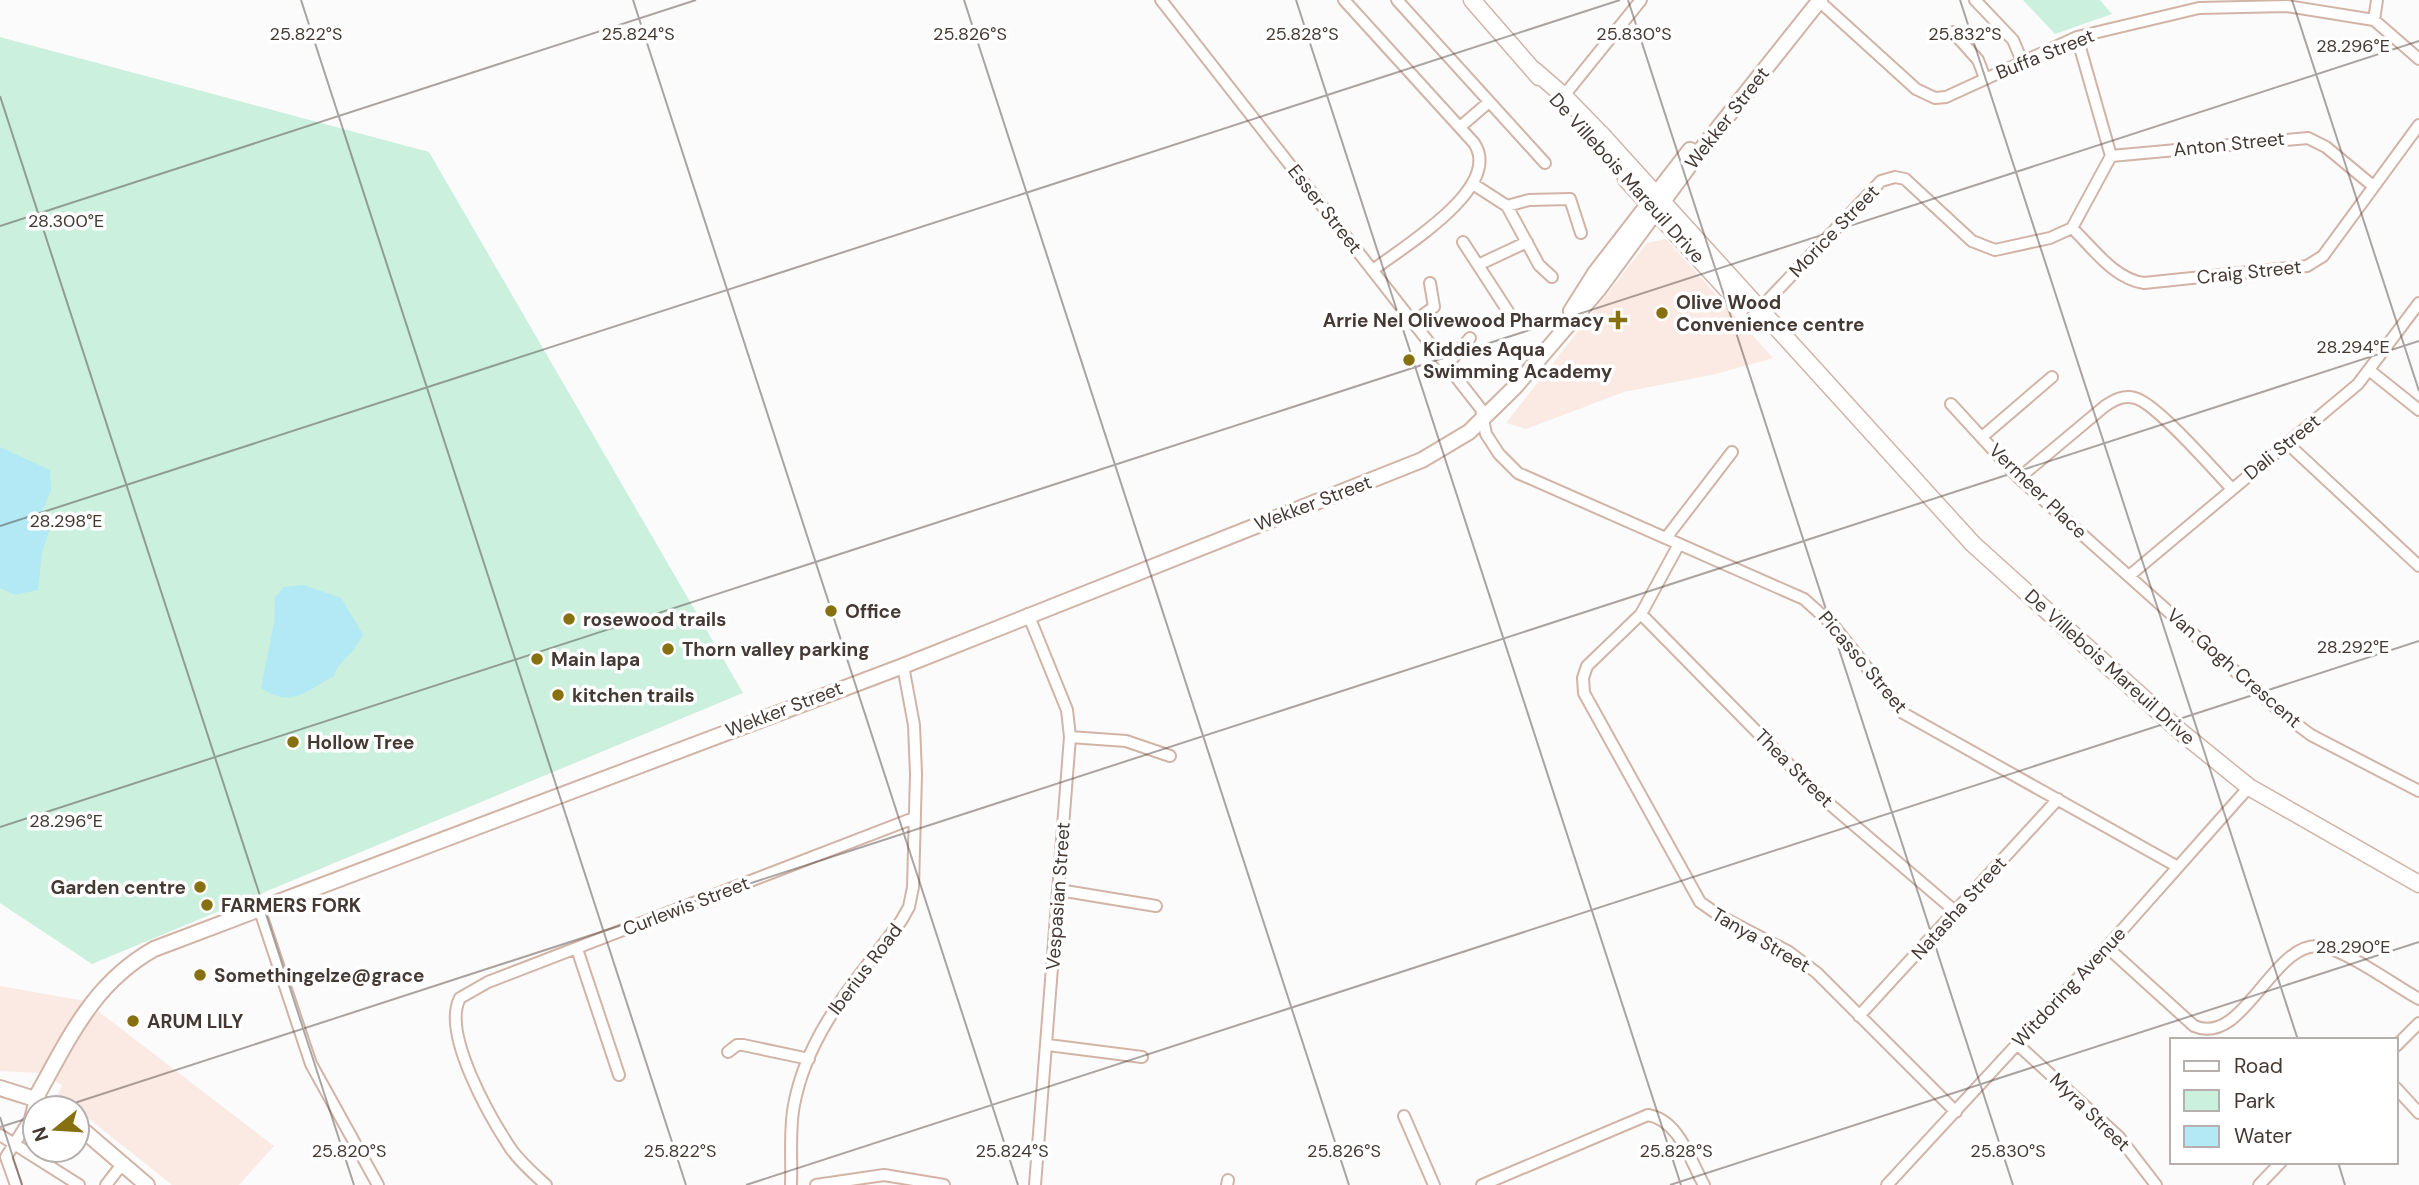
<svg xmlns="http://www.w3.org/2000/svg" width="2419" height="1185" viewBox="0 0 2419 1185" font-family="'DM Sans',sans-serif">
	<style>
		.built { fill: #faeae3 }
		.green { fill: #ccf0de }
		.water { fill: #b2e9f5 }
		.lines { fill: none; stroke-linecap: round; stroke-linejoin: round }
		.minor-casing { stroke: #d2b4a7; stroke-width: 14 }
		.tertiary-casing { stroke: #d2b4a7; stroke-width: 18 }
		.secondary-casing { stroke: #d2b4a7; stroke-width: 19 }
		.minor { stroke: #fff; stroke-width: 10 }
		.tertiary { stroke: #fff; stroke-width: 14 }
		.secondary { stroke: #fff; stroke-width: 16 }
		.ticks { fill: none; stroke: #453934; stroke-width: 2; stroke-opacity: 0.45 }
		.poi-dot { fill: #86700f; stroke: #fff; stroke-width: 2.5 }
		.labels { text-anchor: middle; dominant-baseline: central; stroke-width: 7; stroke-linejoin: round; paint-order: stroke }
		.street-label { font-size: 19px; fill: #453934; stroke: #fff }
		.poi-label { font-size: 19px; font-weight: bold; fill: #453934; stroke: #fff; text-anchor: start }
		.ticks-label { font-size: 18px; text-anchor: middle; fill: #453934; stroke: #fff; stroke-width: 7; stroke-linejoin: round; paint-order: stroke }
	</style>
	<rect width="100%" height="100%" fill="#fbfbfb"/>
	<path class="built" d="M1666,239L1773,358L1716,374L1624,392L1526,429L1506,423L1647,243Z
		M0,986L85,1001L274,1146L239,1185H172L58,1094L62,1085L40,1073L0,1071Z"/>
	<path class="green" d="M2023,0H2100L2112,14L2055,34Z
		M0,37L429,152L743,693L92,964L0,903Z"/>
	<path class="water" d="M0,447L50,470L51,491L41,513L52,524L42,552L38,590L15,595L0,588Z
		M304,585L341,598L363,634C357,652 339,659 334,676C305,692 292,708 261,688L274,623L275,597L284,587Z"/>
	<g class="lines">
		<g class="minor-casing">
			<path id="minor" d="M1161,0L1481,409L1486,434L1499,454L1518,473L1804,599L1834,626L1903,713L2178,867
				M1344,0L1474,143C1504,187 1403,247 1373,270
				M1397,0L1545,163
				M1818,0L1916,89L1935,98L1946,97L2077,37L2199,8L2287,6L2374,20L2419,59
				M1975,0L2013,40L2022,61
				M2374,20L2377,0
				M1953,32L1978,60L1985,78
				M1558,103L1641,0
				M1460,127L1489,102
				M2111,156L2308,138L2326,147L2373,186
				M1473,184L1507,206L1539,265L1552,277
				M1507,206L1529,200L1570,199L1581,233
				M2072,228C2093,248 2114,279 2144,283L2307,266L2323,256L2419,125
				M1463,242L1513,319
				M1478,265L1527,242
				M1753,316L1881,181L1895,177L1905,179L1972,241L1995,250L2050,238L2072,228L2111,156L2077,37
				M1413,322L1434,307L1430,283
				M1447,365L1470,338
				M2369,370L2419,410
				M1951,404L2019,478L2283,714L2311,735L2419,791
				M1982,437L2052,377
				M2288,444L2419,566
				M2019,478L2105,406C2114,400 2123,395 2135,398C2156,403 2214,470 2232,489
				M1666,538L1732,452
				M1679,544L1641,614L1587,666L1583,678L1584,693L1700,902L1720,916L1789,952L1817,973L1956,1112
				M2129,576L2358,384L2419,303
				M1028,614L1067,710L1070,737L1035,1185
				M1641,614L1819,795L1956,912
				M1070,737L1126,741L1170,756
				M1059,890L1156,906
				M259,908L311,1064L378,1185
				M2107,947L2194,1026C2245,1048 2274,935 2324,947C2350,953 2394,985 2419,999
				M577,949L619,1075
				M1859,1016L2058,799
				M2017,1044L2119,1137L2156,1185
				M1048,1045L1142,1057
				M2396,1046L2419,1023
				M728,1052L737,1045H743L809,1059
				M2396,1088L2419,1113
				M1404,1116L1434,1185
				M0,1135L79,1185
				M16,1185L6,1157L30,1119L35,1099
				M106,1185L123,1163
				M546,1185C534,1174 521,1163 511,1149C491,1119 441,1033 460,998L488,982L914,818
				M791,1185C792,1159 789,1130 794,1105C808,1031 858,978 901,921L909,907L913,887L916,774L914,725L903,666
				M816,1185L884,1175L944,1185
				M1227,1185L1228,1180
				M1482,1185L1648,1115C1679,1120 1690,1160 1704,1185
				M1887,1185L2107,947L2249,787
				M2259,1185L2281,1162"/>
		</g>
		<g class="tertiary-casing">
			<path id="tertiary" d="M1571,311L1595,273L1690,150
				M0,1088L35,1099L51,1108
				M35,1099C69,1039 92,984 154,949L903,666L1422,460L1469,432L1515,387L1598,290L1703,147L1820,0
				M77,1125L147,1185"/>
		</g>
		<g class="secondary-casing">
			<path id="secondary" d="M1472,0L1539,77
				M1534,70L1565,97L1600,133L1973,544L2181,732L2249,787L2419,884
				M1626,179L1734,297"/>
		</g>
		<use href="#minor" class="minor"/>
		<use href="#tertiary" class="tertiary"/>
		<use href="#secondary" class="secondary"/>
	</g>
	<path class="ticks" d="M301,0L686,1185M633,0L1018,1185M964,0L1349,1185M1296,0L1681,1185M1628,0L2013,1185M1960,0L2298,1040M2292,0L2419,391M0,96L354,1185M0,226L696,0M0,526L1620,0M0,827L2419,41M59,1108L2419,341M0,1117L22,1185M0,1127L35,1116M2338,1162L2345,1185M746,1185L2419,641M1670,1185L2419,942"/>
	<g class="poi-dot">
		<circle cx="1662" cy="313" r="7"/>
		<path d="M1614.5 309.5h7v7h7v7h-7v7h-7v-7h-7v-7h7z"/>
		<circle cx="1409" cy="360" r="7"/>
		<circle cx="831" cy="611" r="7"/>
		<circle cx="569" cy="619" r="7"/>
		<circle cx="668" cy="649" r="7"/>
		<circle cx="537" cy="659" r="7"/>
		<circle cx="558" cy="695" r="7"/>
		<circle cx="293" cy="742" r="7"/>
		<circle cx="200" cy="887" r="7"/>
		<circle cx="207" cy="905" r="7"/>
		<circle cx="200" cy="975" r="7"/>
		<circle cx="133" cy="1021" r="7"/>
	</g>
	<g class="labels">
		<g class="street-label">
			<text transform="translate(2045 54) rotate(-22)">Buffa Street</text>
			<text transform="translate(1727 118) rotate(-52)">Wekker Street</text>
			<text transform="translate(2229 144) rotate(-6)">Anton Street</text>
			<text transform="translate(1627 178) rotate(48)">De Villebois Mareuil Drive</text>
			<text transform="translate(1325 209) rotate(52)">Esser Street</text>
			<text transform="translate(1834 231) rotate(-46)">Morice Street</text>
			<text transform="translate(2249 272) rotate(-6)">Craig Street</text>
			<text transform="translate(2282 447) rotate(-39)">Dali Street</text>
			<text transform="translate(2038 491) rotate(44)">Vermeer Place</text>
			<text transform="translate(1313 503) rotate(-21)">Wekker Street</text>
			<text transform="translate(1863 662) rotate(50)">Picasso Street</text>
			<text transform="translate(2110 667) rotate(42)">De Villebois Mareuil Drive</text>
			<text transform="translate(2234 668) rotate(41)">Van Gogh Crescent</text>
			<text transform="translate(784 709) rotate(-21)">Wekker Street</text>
			<text transform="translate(1794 768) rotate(45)">Thea Street</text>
			<text transform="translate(1058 896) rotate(-86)">Vespasian Street</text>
			<text transform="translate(686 906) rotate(-21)">Curlewis Street</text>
			<text transform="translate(1959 908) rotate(-48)">Natasha Street</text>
			<text transform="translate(1761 940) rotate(30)">Tanya Street</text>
			<text transform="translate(865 969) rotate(-53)">Iberius Road</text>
			<text transform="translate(2069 987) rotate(-47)">Witdoring Avenue</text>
			<text transform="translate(2090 1112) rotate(44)">Myra Street</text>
		</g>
		<g class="poi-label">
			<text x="1676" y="302">Olive Wood<tspan x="1676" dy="22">Convenience centre</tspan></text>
			<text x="1604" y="320" text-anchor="end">Arrie Nel Olivewood Pharmacy</text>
			<text x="1423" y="349">Kiddies Aqua<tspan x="1423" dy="22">Swimming Academy</tspan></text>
			<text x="845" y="611">Office</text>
			<text x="583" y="619">rosewood trails</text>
			<text x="682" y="649">Thorn valley parking</text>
			<text x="551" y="659">Main lapa</text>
			<text x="572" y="695">kitchen trails</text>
			<text x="307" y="742">Hollow Tree</text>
			<text x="186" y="887" text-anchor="end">Garden centre</text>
			<text x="221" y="905">FARMERS FORK</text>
			<text x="214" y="975">Somethingelze@grace</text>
			<text x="147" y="1021">ARUM LILY</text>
		</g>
	</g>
	<g class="ticks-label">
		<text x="306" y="40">25.822°S</text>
		<text x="638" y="40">25.824°S</text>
		<text x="970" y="40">25.826°S</text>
		<text x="1302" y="40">25.828°S</text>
		<text x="1634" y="40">25.830°S</text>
		<text x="1965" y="40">25.832°S</text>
		<text x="2353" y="52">28.296°E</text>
		<text x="66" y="227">28.300°E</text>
		<text x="2353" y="353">28.294°E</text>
		<text x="66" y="527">28.298°E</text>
		<text x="2353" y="653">28.292°E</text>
		<text x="66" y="827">28.296°E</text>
		<text x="2353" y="953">28.290°E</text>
		<text x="349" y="1157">25.820°S</text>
		<text x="680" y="1157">25.822°S</text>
		<text x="1012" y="1157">25.824°S</text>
		<text x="1344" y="1157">25.826°S</text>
		<text x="1676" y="1157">25.828°S</text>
		<text x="2008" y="1157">25.830°S</text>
	</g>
	<rect x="2170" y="1038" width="228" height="126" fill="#ffffff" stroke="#b5b0ae" stroke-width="2"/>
	<rect x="2184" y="1061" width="35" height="10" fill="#ffffff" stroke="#b5b0ae" stroke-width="2"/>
	<text x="2234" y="1073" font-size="21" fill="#453934">Road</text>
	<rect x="2184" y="1090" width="35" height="21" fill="#ccf0de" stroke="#b5b0ae" stroke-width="2"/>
	<text x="2234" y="1108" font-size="21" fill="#453934">Park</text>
	<rect x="2184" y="1126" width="35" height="21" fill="#b2e9f5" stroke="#b5b0ae" stroke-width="2"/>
	<text x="2234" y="1143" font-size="21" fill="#453934">Water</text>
	<g transform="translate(56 1129) rotate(252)"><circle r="33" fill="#ffffff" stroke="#b5b0ae" stroke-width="2"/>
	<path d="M0-5L12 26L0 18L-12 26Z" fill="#86700f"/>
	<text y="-10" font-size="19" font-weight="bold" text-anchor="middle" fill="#453934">N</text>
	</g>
</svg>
